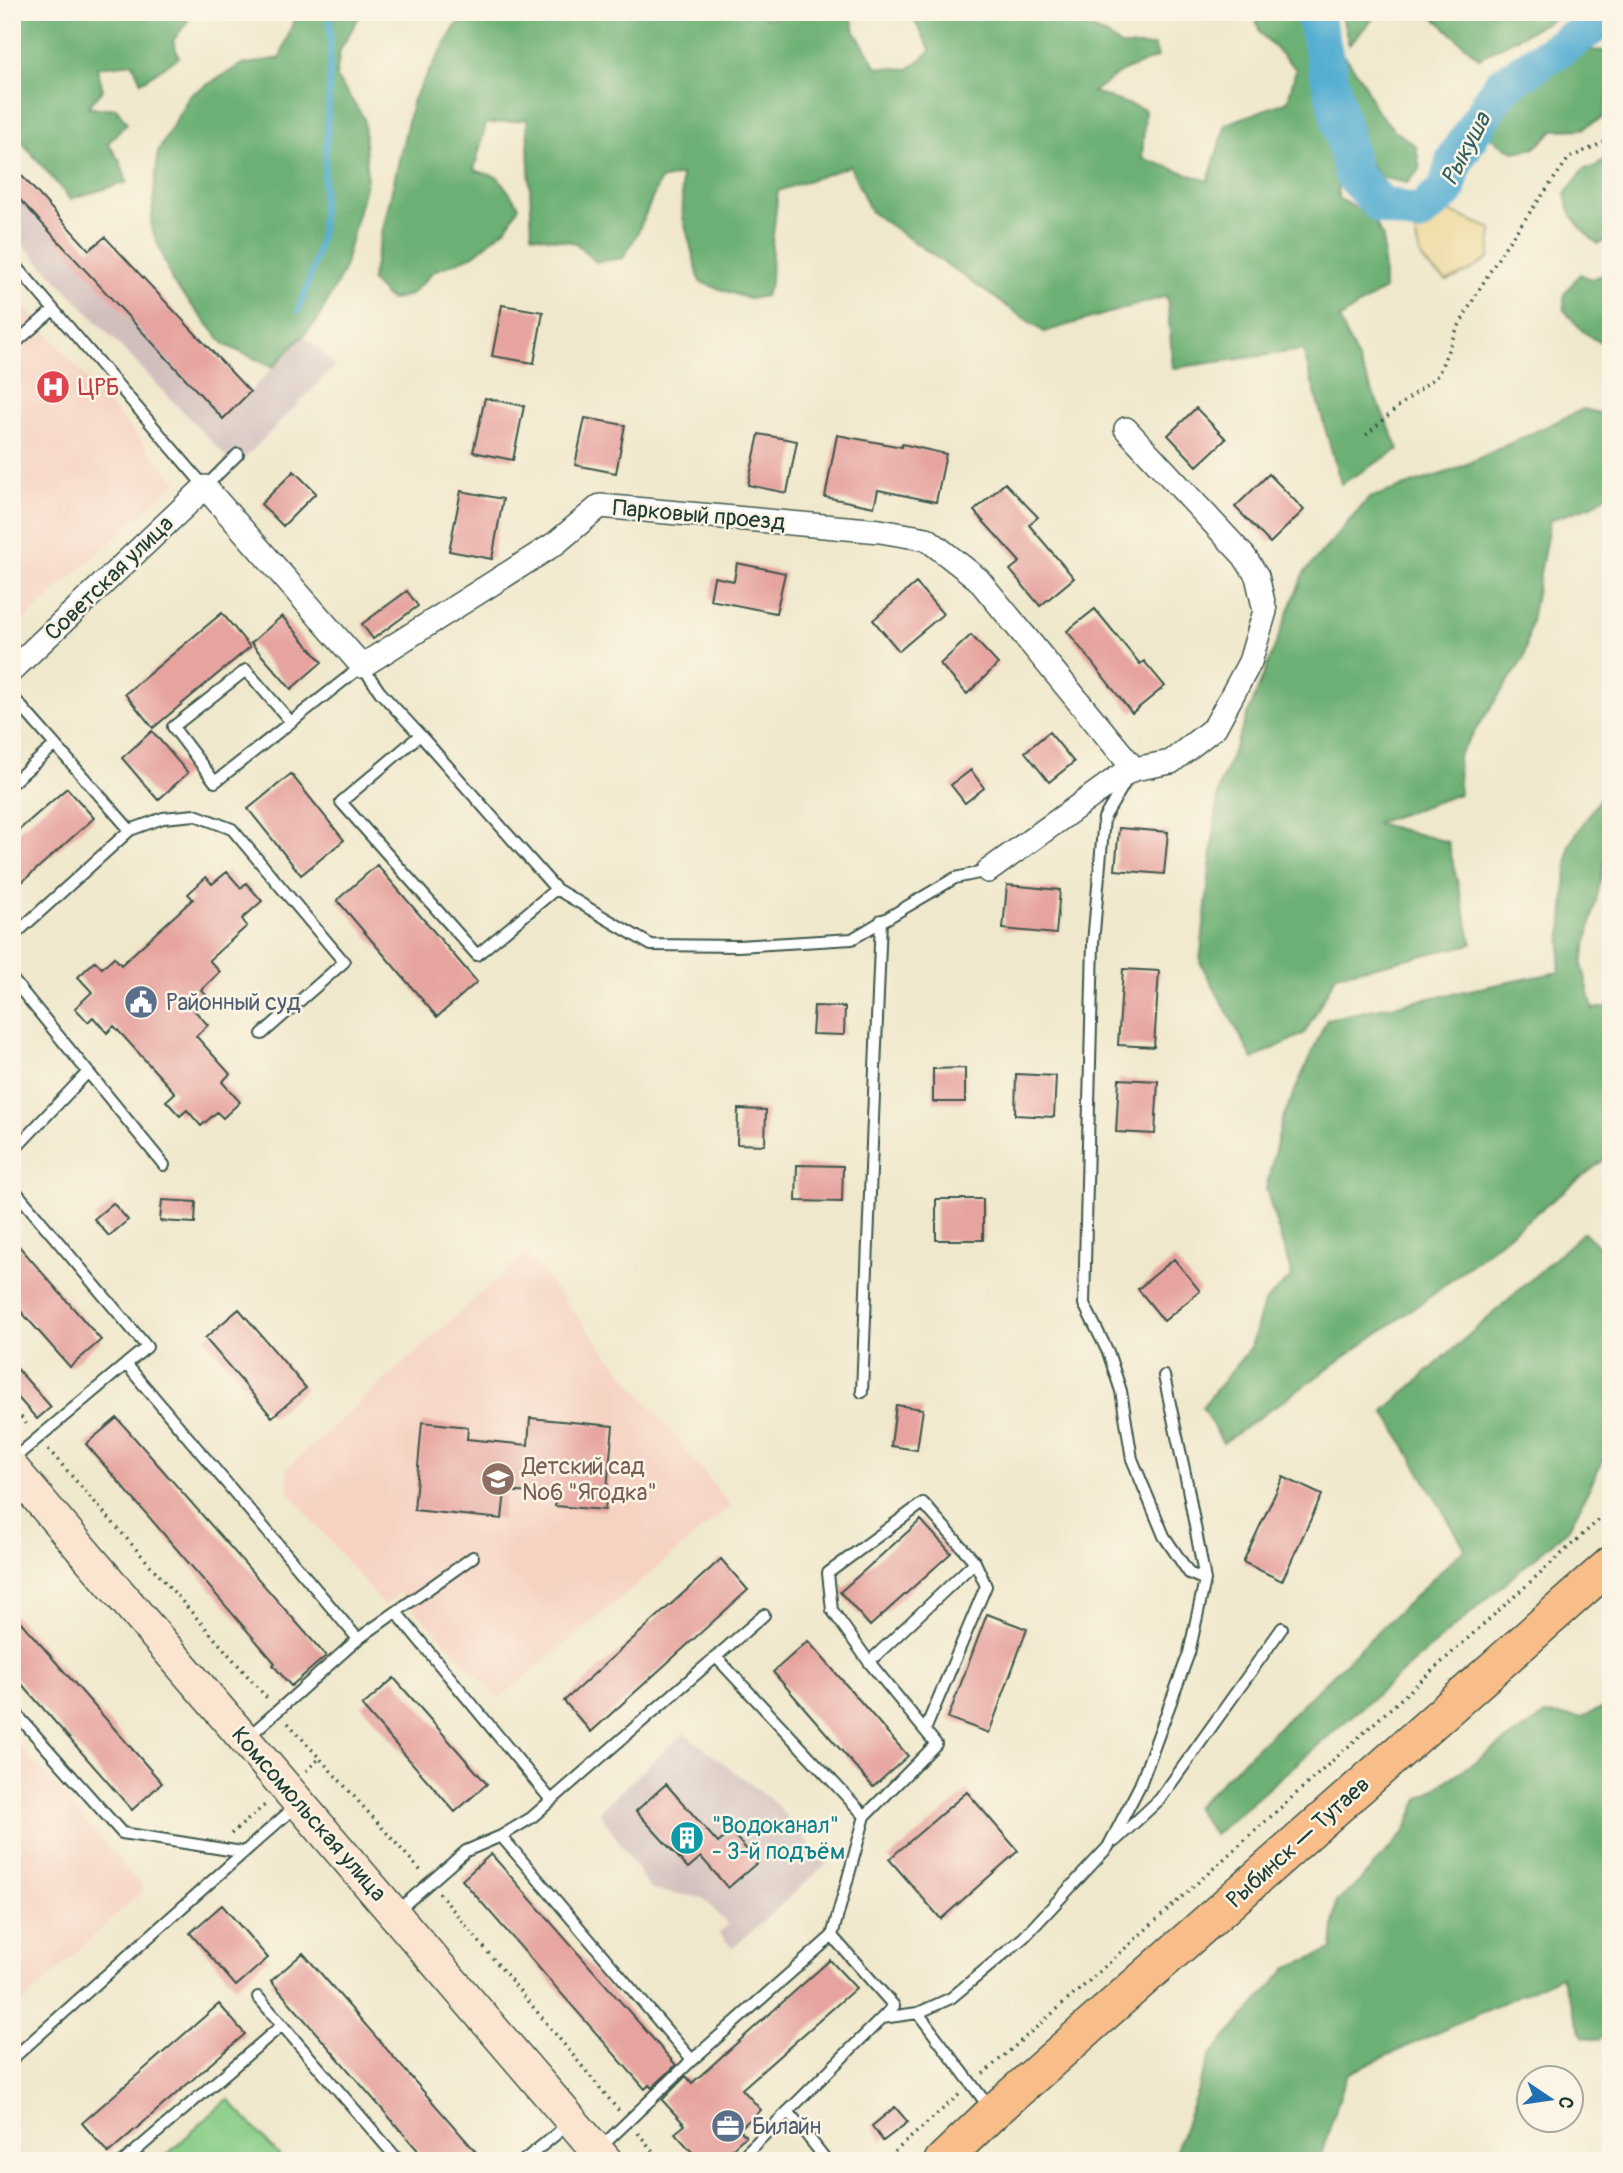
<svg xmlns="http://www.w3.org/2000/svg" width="1623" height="2173" viewBox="0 0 1623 2173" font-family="Pangolin,sans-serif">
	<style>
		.built { fill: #f5d2c2 }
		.industrial { fill: #d1bfbd }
		.green { fill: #87cd87; stroke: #53855e; stroke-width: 2 }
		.forest { fill: #6db074; stroke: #467654; stroke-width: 2 }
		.sand { fill: #eeda9e; stroke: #868c69; stroke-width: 2 }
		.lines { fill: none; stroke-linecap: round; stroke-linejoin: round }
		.stream { stroke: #55aed2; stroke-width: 6 }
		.river { stroke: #55aed2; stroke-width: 38 }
		.building { fill: #e6a39f }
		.service-casing { stroke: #3e574b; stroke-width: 14 }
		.minor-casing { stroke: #3e574b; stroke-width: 26 }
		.secondary-casing { stroke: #3e574b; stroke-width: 35 }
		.primary-casing { stroke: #3e574b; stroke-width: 38 }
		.path { stroke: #3e574b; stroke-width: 3.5; stroke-dasharray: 2 5; stroke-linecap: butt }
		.service { stroke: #fff; stroke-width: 10 }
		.minor { stroke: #fff; stroke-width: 23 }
		.secondary { stroke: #fce5d0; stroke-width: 32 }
		.primary { stroke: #f8bd89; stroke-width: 35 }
		.labels { text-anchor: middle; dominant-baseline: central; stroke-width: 5; stroke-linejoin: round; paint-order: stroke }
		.health-label { font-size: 23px; fill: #be3a42; stroke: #fcf5e5; text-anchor: start }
		.street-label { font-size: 23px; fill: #1f3d34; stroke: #fcf5e5 }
		.service-label { font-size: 23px; fill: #4e5e75; stroke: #fcf5e5; text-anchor: start }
		.education-label { font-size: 23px; fill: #785e54; stroke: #fcf5e5; text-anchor: start }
		.culture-label { font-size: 23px; fill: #0d838f; stroke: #fcf5e5; text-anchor: start }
		.water-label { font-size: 24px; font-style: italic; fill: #2f5f63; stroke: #fcf5e5 }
	</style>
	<rect width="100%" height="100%" fill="#fcf5e5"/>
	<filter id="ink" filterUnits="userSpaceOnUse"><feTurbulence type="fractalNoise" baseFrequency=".0143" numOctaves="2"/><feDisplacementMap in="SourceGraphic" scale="14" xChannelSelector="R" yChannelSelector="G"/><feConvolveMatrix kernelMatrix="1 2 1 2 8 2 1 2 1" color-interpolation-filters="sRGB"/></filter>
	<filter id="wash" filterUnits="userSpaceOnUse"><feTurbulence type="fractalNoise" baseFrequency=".00686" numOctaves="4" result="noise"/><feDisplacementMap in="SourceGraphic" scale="28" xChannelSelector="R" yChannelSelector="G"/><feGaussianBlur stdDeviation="1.57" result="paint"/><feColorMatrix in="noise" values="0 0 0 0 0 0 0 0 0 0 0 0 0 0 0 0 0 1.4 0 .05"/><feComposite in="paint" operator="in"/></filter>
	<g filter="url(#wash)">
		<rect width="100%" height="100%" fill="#f0e8cc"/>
		<path class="built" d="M12,293L177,482L12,631Z
			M526,1253L731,1506L499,1699L399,1593L384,1606L288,1491L287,1468Z
			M12,1737L144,1889L12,2013Z"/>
		<path class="industrial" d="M12,165L89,250L105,237L250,392L304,335L335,366L236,467L12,233Z
			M684,1733L775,1803L826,1864L733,1948L719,1933L728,1925L703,1898L651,1890L599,1811Z"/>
		<path class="green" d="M228,2099L283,2160L160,2161Z"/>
		<path class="forest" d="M12,12H188V21L173,41L179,57L141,82L133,63L97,67L103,90L87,108H116L127,123L108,143L120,162L127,182L70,199L12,130Z
			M297,12H362L340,50L336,77L364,118L367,179L343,272L317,321L273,367L225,345L173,283L151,226L158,152L190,95L241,65L280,58Z
			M464,12H760L766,18L796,15L797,12H850L855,32L877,67L909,69L931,51L910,12H1002L1060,18L1107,35L1120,46H1154L1158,57L1121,72L1093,92L1145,110L1142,158L1208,181L1226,124L1288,101L1296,69L1260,33L1254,12H1299L1335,145L1338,198L1373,218L1383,238L1384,289L1339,319L1399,449L1341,484L1303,350L1173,368L1167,296L1044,332L871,212L850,166L778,191L772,244L771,282L765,296L749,299L700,282L683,217L681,175L660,180L637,234L623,258L596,262L576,243L532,235L527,119L486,124L474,170L498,177L519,206L507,227L474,255L434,271L410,295L390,300L371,281L413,99Z
			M1341,12H1379L1349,45Z
			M1428,12H1566L1479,58Z
			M1581,50L1607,51C1615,74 1609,95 1602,118L1582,129L1554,130L1535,148L1514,152L1490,137L1499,112L1526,88L1556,71Z
			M1346,57L1363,82L1376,110L1394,130L1416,146L1420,169L1407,183L1380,177L1357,147L1347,95L1338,69Z
			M1611,153V238L1598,244C1581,230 1569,217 1565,194L1584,169L1596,167Z
			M1611,272V343C1592,345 1575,323 1564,310V294L1580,274L1591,279Z
			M1583,409L1611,416V493L1593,505L1550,520L1524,658L1458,756L1459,794L1376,823L1448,842L1472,944L1336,975L1305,1033L1253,1059L1200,962L1219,787L1304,573L1369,498L1454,470Z
			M1611,781V842L1608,847L1582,964L1593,1009L1611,1006V1154L1431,1296L1223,1443L1202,1407L1251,1347L1264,1303L1292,1276L1266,1189L1282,1120L1327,1019L1559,972L1569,845Z
			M1584,1232L1611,1259V1445L1569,1528L1214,1835L1195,1807L1465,1548L1384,1411Z
			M1611,1704V2025L1600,2039L1583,2037L1561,1976L1347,2074L1321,2155L1314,2161H1172L1210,2056L1288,1967L1332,1950L1336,1903L1359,1882L1405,1832L1419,1799L1545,1715L1582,1717Z"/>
		<path class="sand" d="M1443,209L1492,229L1489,258L1468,272L1447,281C1421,264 1419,258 1414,227L1423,218Z"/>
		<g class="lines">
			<path class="stream" d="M298,311C306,289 315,267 319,244C323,223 322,200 324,179C328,124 331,68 330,12"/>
			<path class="river" d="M1314,12L1353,175L1381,205L1418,214L1446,191L1455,159L1501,86L1611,14"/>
		</g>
		<g id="blocks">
			<path class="building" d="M12,165L89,250L105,237L250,392L223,419L12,191Z
				M502,305L543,312L534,363L492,356Z
				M485,398L524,406L513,460L473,452Z
				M1196,408L1226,439L1197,466L1168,435Z
				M585,418L625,425L616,473L575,465Z
				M759,434L797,441L787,493L748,485Z
				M837,435L902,447V444L946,454L936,502L878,490L874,507L825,497Z
				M294,471L316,493L283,526L261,504Z
				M1269,474L1304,510L1270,543L1235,507Z
				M1005,483L1038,517L1029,525L1074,578L1040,606L1010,570L1020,562L974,511Z
				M461,491L503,499L492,559L449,551Z
				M737,563L785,573L776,613L710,600L714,577L734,581Z
				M916,583L943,614L899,651L873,620Z
				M407,591L418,606L373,639L362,624Z
				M1095,609L1140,664L1144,661L1165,686L1132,713L1067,631Z
				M222,613L250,647L153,728L125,694Z
				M282,616L322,662L291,689L251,643Z
				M971,635L998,664L967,694L940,664Z
				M152,731L188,773L158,800L122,758Z
				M1049,732L1074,762L1049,782L1025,752Z
				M971,770L984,788L965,803L951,785Z
				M291,774L344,840L301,875L248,809Z
				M67,788L94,818L12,891V836Z
				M1119,828L1168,832L1164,874L1115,870Z
				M377,865L477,982L437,1017L337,900Z
				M227,872L241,888L246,883L262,901L242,919L247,926L209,960L220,972L201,990L207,996L193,1009L208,1025L196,1036L230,1074L222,1082L240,1102L223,1118L217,1112L201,1126L187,1110L180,1116L166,1101L175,1093L114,1026L107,1033L93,1017L88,1022L75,1008L92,992L78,977L95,961L102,968L114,957L121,965L193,899L188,894L206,877L212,884Z
				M1007,885L1060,890L1056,934L1003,929Z
				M1123,969L1159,971L1154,1047L1118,1045Z
				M814,1006L845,1007L844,1035L812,1034Z
				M965,1068V1102H933V1069Z
				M1016,1074L1056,1076L1054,1117L1015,1115Z
				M1119,1079L1158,1081L1155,1134L1116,1132Z
				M738,1109L766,1110L765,1145L737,1144Z
				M797,1165L843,1166L842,1202L796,1201Z
				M936,1199H983V1240H936Z
				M162,1200L196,1202L195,1223L160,1221Z
				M113,1203L128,1220L109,1236L94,1219Z
				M12,1238L101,1340L70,1367L12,1301Z
				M1174,1259L1200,1291L1164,1321L1138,1289Z
				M239,1309L306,1388L272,1417L205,1338Z
				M12,1363L51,1407L37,1419L12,1391Z
				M896,1405L923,1409L917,1450L891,1446Z
				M117,1418L326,1656L291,1686L273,1665L275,1663L86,1444Z
				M530,1418L613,1426L605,1510L555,1506L556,1495L505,1491L502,1519L414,1510L422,1422L468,1427L467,1439L528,1445Z
				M1283,1477L1322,1495L1282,1581L1243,1562Z
				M921,1520L951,1553L870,1626L840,1592Z
				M721,1559L748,1590L591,1732L564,1701Z
				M12,1612L162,1783L132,1810L12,1673Z
				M987,1614L1027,1629L989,1733L948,1718Z
				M808,1641L908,1756L873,1787L773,1672Z
				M394,1678L487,1784L455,1812L362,1706Z
				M666,1784L718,1843L731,1832L758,1862L728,1888L701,1857L688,1868L636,1811Z
				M967,1792L1018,1851L941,1919L889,1859Z
				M491,1854L676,2065L652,2088L649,2085L645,2089L462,1880Z
				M222,1905L268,1958L236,1986L190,1933Z
				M303,1953L484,2161H427L271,1981Z
				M830,1960L856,1988L742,2089L761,2110L739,2129L746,2136L718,2161H700L675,2133L685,2125L662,2100L686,2076L692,2083Z
				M219,2004L245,2034L108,2153L82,2123Z
				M895,2107L908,2122L883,2141L872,2126Z"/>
		</g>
	</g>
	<g filter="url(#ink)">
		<use href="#blocks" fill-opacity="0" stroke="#3e574b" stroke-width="2"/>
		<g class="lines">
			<g class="service-casing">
				<path id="service" d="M12,261L205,487L238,454
					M12,346L53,310
					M12,696L130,830L12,937
					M291,722L246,670L173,727L215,782L362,666L380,692L420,735L556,889L651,945L738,946L852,939L955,878L988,871
					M420,735L341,802L477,955L556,889
					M1129,776L1104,818L1093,943L1084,1304L1108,1352L1121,1391L1132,1459L1164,1536L1189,1573L1205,1580
					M12,783L55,745
					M130,830L163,818L195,815L232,829L344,962L262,1034
					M12,979L164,1165
					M12,1152L88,1072
					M12,1187L147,1347L126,1364L358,1639L247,1738
					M862,1392L881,920
					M12,1460L126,1364
					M396,1612L551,1800
					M358,1639L473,1557
					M716,1657L865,1816L832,1936
					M869,1662L832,1610L828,1573L923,1503L975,1562
					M12,1709L122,1833L242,1852
					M865,1816L936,1744L869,1662L975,1562L986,1586L925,1730
					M501,1836L692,2060L599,2149
					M1115,1841L1160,1799L1282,1628
					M396,1912L466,1851L501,1836L531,1818L764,1615
					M258,1997L399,2161
					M918,2013L989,2107
					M12,2059L297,1805
					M692,2060L832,1936L894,2006L882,2018
					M788,2111L827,2161
					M124,2161L282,2025
					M523,2161L570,2123
					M738,2161L882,2018L918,2013L951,1998L1024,1937L1108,1847L1140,1785L1189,1653L1205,1580L1187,1483L1164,1376"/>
			</g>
			<g class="minor-casing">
				<path id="minor" d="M12,670L205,487L362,666L556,543L600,506L880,531L927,539L978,579L1134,769L1171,762L1215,727L1250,662L1265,611L1257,576L1244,556L1126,429
					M988,871L1117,778L1134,769"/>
			</g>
			<g class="secondary-casing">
				<path id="secondary" d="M12,1468L606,2161"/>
			</g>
			<g class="primary-casing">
				<path id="primary" d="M942,2161L993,2112L1611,1564"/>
			</g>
			<path class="path" d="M1366,435L1398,407L1438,375L1455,333L1477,293L1505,247L1569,158L1611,139
				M12,1406L29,1427
				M48,1449L267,1698
				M288,1723L421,1871
				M306,1771L320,1758
				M231,1834L265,1805
				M439,1893L619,2111
				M983,2074L1079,1990L1611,1509
				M638,2133L661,2161
				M884,2161L961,2093"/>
			<use href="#service" class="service"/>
			<use href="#minor" class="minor"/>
			<use href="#secondary" class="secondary"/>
			<use href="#primary" class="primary"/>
		</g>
	</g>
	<defs>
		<g id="hospital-disc" transform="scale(1.75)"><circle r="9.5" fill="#e0444e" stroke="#fcf5e5"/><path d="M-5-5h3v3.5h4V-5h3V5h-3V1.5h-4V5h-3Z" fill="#fff"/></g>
		<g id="civic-disc" transform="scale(1.75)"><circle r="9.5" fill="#5c6f8a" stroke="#fcf5e5"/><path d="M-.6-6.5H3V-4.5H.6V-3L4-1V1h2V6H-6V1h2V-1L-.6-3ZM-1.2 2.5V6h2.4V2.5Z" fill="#fff"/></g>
		<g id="school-disc" transform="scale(1.75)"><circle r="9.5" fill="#8d6e63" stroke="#fcf5e5"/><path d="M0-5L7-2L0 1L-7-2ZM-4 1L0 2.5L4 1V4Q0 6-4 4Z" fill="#fff"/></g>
		<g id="building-disc" transform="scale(1.75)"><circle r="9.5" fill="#0f9aa8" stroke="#fcf5e5"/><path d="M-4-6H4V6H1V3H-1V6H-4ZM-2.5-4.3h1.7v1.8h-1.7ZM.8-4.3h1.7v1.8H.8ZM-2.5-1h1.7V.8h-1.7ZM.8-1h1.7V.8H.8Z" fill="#fff"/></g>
		<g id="office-disc" transform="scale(1.75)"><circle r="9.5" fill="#5c6f8a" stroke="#fcf5e5"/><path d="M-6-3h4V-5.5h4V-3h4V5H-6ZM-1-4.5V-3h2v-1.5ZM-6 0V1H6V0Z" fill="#fff"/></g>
	</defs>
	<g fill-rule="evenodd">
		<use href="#hospital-disc" x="53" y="387"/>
		<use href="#civic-disc" x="141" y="1002"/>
		<use href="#school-disc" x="498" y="1479"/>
		<use href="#building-disc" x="687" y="1838"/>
		<use href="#office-disc" x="728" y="2126"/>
	</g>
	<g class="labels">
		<g class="health-label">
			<text x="78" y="387">ЦРБ</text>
		</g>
		<g class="street-label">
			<text transform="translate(699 515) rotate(5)">Парковый проезд</text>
			<text transform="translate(109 578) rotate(-44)">Советская улица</text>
			<text transform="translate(309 1814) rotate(49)">Комсомольская улица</text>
			<text transform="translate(1298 1842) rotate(-42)">Рыбинск — Тутаев</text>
		</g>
		<g class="service-label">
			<text x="166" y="1002">Районный суд</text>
			<text x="752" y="2126">Билайн</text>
		</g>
		<g class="education-label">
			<text x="522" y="1466">Детский сад<tspan x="522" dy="26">№6 "Ягодка"</tspan></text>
		</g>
		<g class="culture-label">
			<text x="712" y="1825">"Водоканал"<tspan x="712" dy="26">- 3-й подъём</tspan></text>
		</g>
		<g class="water-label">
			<text transform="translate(1466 149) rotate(-62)">Рыкуша</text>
		</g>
	</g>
	<rect width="1623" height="2173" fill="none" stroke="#fcf5e5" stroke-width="42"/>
	<g transform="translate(1550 2099) rotate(103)"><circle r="33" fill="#fcf5e5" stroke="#a4ab9e" stroke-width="2"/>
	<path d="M0-5L12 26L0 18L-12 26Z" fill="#1f6fb2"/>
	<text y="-10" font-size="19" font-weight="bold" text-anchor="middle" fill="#1f3d34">С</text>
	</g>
</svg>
